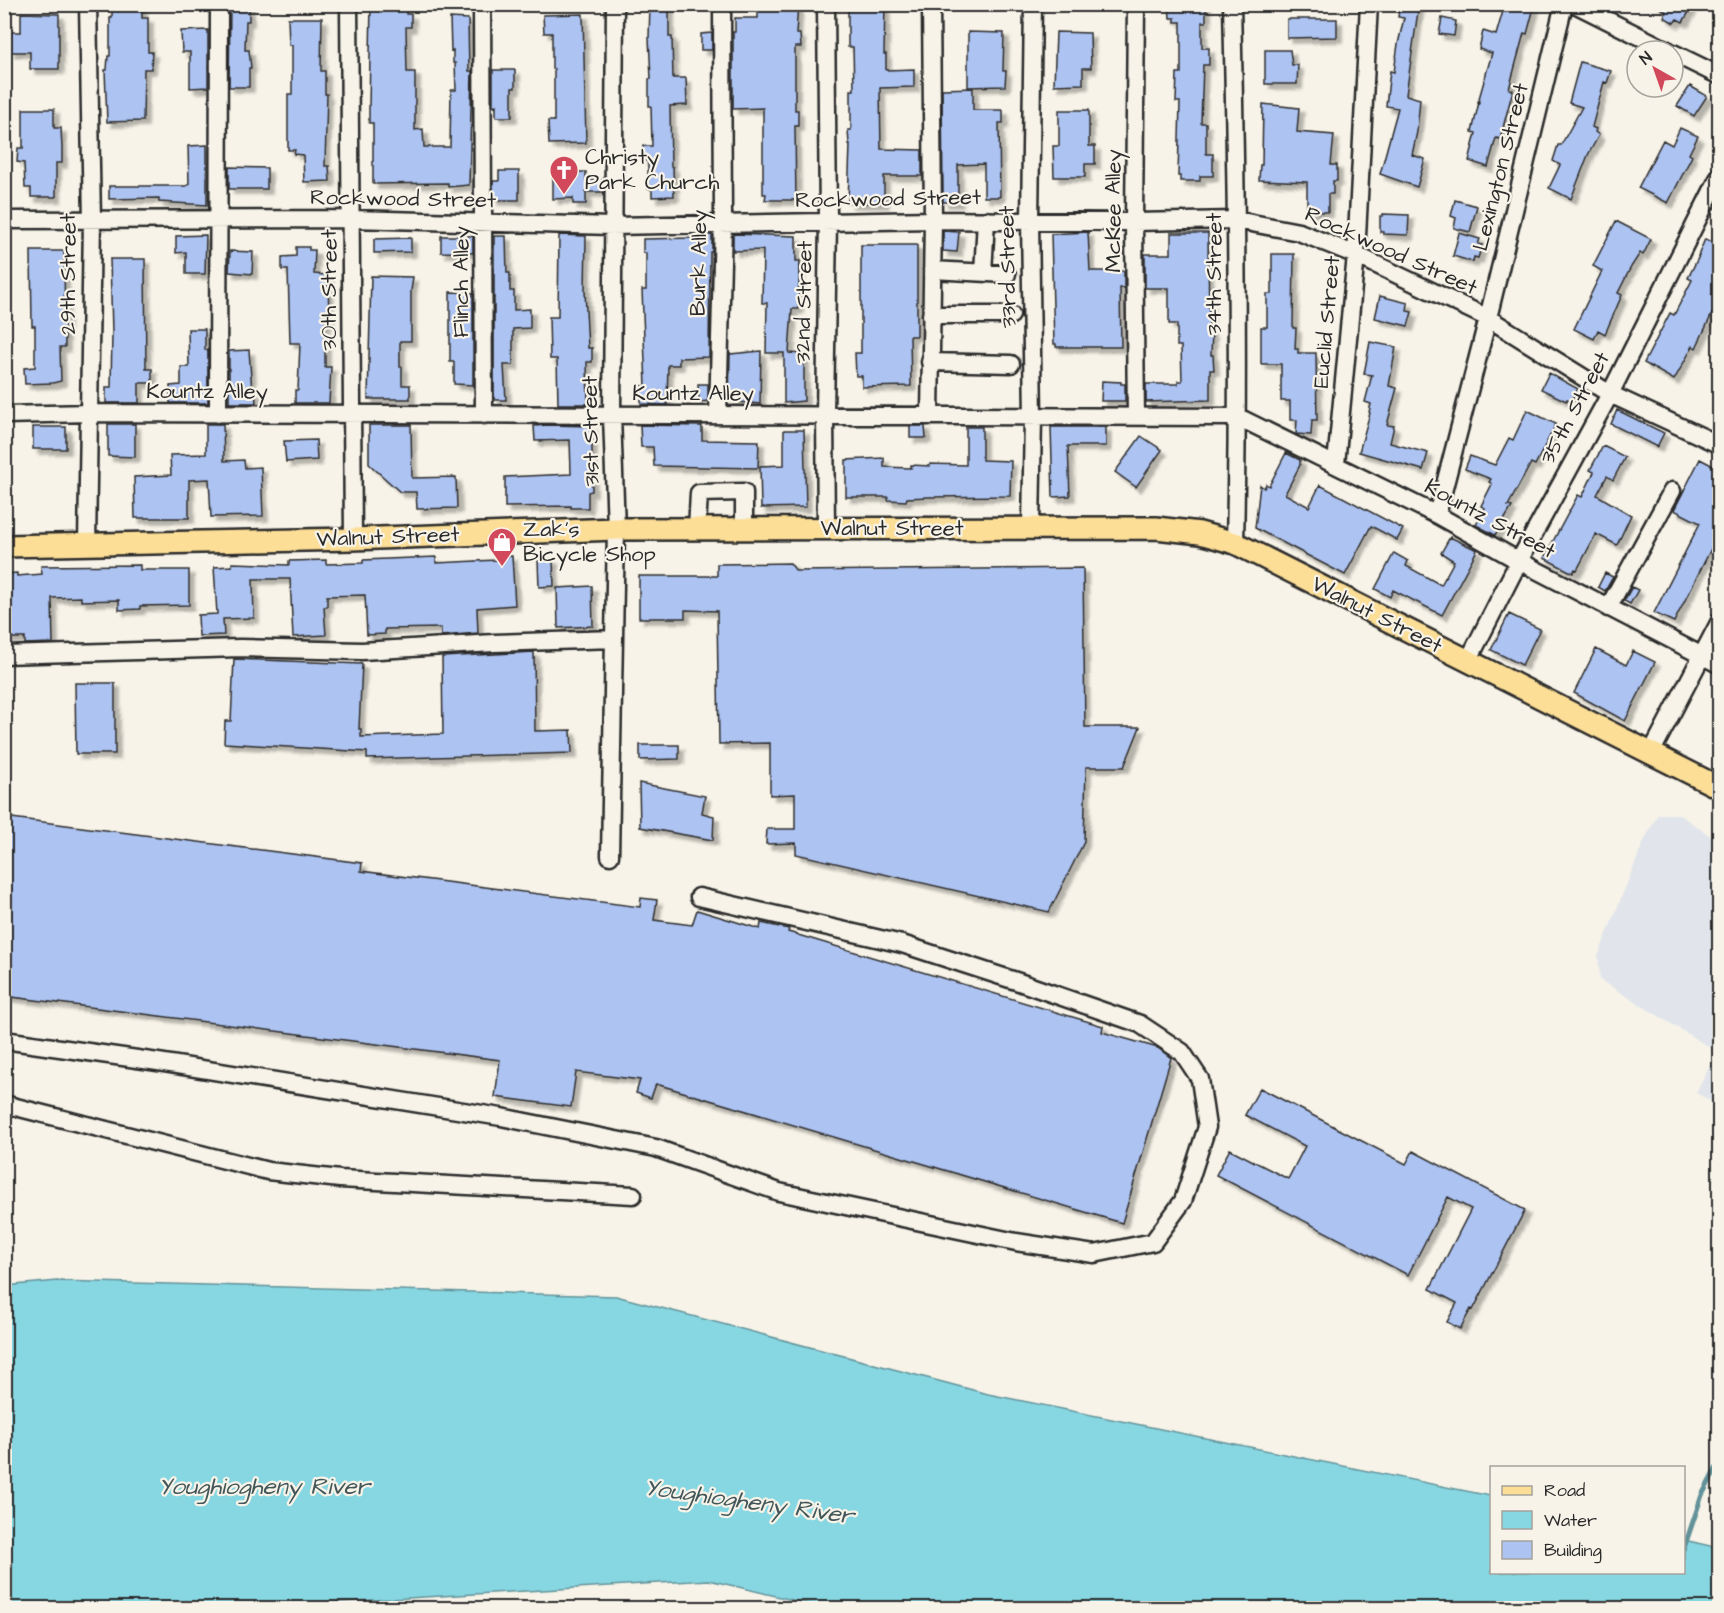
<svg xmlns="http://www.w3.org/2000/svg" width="1724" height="1613" viewBox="0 0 1724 1613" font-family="'Architects Daughter',sans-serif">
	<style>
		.built { fill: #e1e5eb }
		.water { fill: #87d7e2; stroke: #629299; stroke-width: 1.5 }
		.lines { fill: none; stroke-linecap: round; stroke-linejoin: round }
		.stream { stroke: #629299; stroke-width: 5 }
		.building { fill: #adc3f2; stroke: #2b2b2b; stroke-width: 1.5; filter: url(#shadow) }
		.minor-casing { stroke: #2b2b2b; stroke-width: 21 }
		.major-casing { stroke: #2b2b2b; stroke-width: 26 }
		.minor { stroke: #f7f3e8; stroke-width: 16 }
		.major { stroke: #fcde96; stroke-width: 21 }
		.labels { text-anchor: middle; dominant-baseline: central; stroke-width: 4.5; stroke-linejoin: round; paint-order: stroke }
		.poi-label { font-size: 22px; fill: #2b2b2b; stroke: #f7f3e8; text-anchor: start }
		.street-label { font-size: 22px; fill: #2b2b2b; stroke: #f7f3e8 }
		.water-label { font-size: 24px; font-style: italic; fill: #425659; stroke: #f7f3e8 }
	</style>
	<defs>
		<filter id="shadow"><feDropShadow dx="5" dy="5" stdDeviation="1.5" flood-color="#0004"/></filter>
	</defs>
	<rect width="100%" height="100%" fill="#f7f3e8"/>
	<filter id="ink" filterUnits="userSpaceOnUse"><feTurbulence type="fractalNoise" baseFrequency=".0167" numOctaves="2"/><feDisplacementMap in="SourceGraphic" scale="12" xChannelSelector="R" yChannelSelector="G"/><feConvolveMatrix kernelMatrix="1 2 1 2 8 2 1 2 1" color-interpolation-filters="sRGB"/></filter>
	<g filter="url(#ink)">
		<path class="built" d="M1658,814H1679L1719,842V1106L1696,1093L1717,1052L1600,980L1598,956L1644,841Z"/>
		<path class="water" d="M57,1281L616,1296L988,1394L1491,1496L1492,1572H1684V1540L1719,1548V1608H826L709,1580L240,1608H5V1286Z"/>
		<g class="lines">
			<path class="stream" d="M1684,1548L1702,1495L1720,1462"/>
		</g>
		<path class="building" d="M112,4H142V18H148V52H152L151,69H144L143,121L107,122L105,70H107L108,56H110V18H112Z
			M230,4H249V21H246L245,50H249L251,68H249V87H229Z
			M371,4H406V14H411V27H406L407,72H415V130L423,129L424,147H450L451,90H456L455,63H453V50L451,51L450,18L468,19L469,71H472L469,185L448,187V183L373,184V123H369V106Z
			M650,4H669V37H672L673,78H686L687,105L670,106L671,167H673L674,196L652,197V189H648V161L642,160L643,146H652L651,106H649V79H651L649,38Z
			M758,4H798L796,34H800L801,47H795V110H798V126H795L796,200H765L766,194H763V108L733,109V32H735V18H758Z
			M848,4H885L884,54H886V70L914,69V87L880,88L881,149L922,150V176H884V203H848L850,144H849L848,130H851V90H854L853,47H848Z
			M1169,4H1206V22H1202V48H1209V65H1203L1201,123H1206V154H1213V176H1200V181H1180V176H1178L1180,102H1176L1177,73H1181V22H1175V18H1170Z
			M1400,4H1419L1406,95L1420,99L1417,132L1412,155L1425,159L1417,187L1380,174L1398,108L1386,106L1390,71L1394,72L1398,44L1404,18L1398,17Z
			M1505,4H1535L1527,34L1524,33L1509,89L1513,90L1500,139L1496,138L1488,167L1469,161L1476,133L1472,132L1479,102H1478L1492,53L1479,49L1483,31L1496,35Z
			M1655,4H1694L1683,22L1677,19L1674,23L1664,17L1666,12Z
			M21,13L59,14V69H30V52H10L11,32H21Z
			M583,14L586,143L549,144L548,121H554V69H552V33H544L543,15Z
			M288,18H322L321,71H325V94H327L325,166H329L330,181L304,182L303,155L294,154L295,150H288V94H292V45H289Z
			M1442,18L1456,21L1454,36L1439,34Z
			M1287,19H1337V37L1287,38Z
			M208,30V87L190,88V52H182L181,31Z
			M968,32L1004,33L1003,71H1006L1005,86L968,87Z
			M1056,32L1090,33L1091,68H1083V84L1054,85Z
			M712,33V50H701V34Z
			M1265,50H1290L1292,65H1298L1297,84H1265Z
			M1580,62L1611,71L1607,83L1604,82L1592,127L1596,129L1595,132L1599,135L1588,155L1571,199L1549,188L1560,165L1553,161L1558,145H1561L1582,107L1569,103Z
			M493,70H515V88H512V117H496V105L493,106Z
			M1690,86L1707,96L1694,116L1677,106Z
			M973,88V110H1003V123H999L1000,197H984V164L958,165V202H943L942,89Z
			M1263,104L1299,108L1297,132L1334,135L1331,165H1337V181H1333V194H1328V212H1307V182L1259,180L1260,165H1262Z
			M23,109H54V128H61L62,148V163H56V197H31V188H25L24,163L17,162L18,148H23Z
			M1059,110H1089V146H1095V164H1085V177H1054L1053,146H1059Z
			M1680,128L1698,136L1689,154L1692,156L1668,203L1638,188L1663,140L1672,145Z
			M207,145V205L159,202V198L109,199V186H186L189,184L188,146Z
			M229,167L267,168V189H229Z
			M499,171H519V200H493V181H499Z
			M553,172H586V180H603V192H586V204H573V198L553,199Z
			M1455,200L1477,206L1470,232L1454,228L1456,218L1451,216Z
			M1383,214L1409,215L1408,235L1383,234V232H1380V216H1383Z
			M1616,221L1651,239L1643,255L1640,253L1631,267L1618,293L1622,295L1605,334L1598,330L1594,339L1574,329L1602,271L1593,266Z
			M943,231L959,232L957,252L943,251Z
			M1088,232L1090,271H1124V288H1120L1121,347H1056V344H1054L1051,234Z
			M1171,233H1208L1209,332H1212L1211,355H1213L1214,370H1210V400L1146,402V384H1178V381H1182L1181,346H1177V324H1169V288H1145V254H1171Z
			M1459,233L1480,239L1478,244L1482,245L1478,258L1474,257L1473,262L1453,256Z
			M733,234L796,236V261H800L798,309H792L789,353L804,354V401L784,403V353H766L767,303H762L763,250L733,251Z
			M206,235L205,274H186V252L176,253V236Z
			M559,235L586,236L585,291L588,348H592V362H587L588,404H558L557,359H550L549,317H558Z
			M693,235H712V252H710L709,357L679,358V365H668L667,405L641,404V386H646L642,290H646V253H643V239L693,238Z
			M441,236H473V253L441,252Z
			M494,236H506L507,273H510V291H514V310L530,309V328L513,329V365H504L506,400H494Z
			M411,238V252L374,253V239Z
			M1705,239L1719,246V281L1712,295L1719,299L1696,348L1693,346L1674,380L1644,363L1670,313L1674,315L1692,280L1688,278L1699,256H1698Z
			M861,245H917V336H910L911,386L862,387V376H856L855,353H861Z
			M296,247H309V250H315L314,274L328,275L329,323H325V367H331L329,403H295V390H298L300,343H290L288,270H282V257L296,256Z
			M31,251H64L65,347H60L61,381L53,383L25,384L24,368L35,367V326H32Z
			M230,251L253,252L252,274L229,272Z
			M1272,254H1294L1293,328H1296L1295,349H1298V353H1316L1317,420H1312L1311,435L1296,434L1297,420H1290V401H1281V364H1261V327H1267V294H1272Z
			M110,259H145L146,369H152V383H139V403H106V387H111L112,332Z
			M371,276L413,277L411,291V341H400V367H402V385H410V399H368Z
			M450,292L473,293V385L454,384V362H450Z
			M1380,296L1408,303L1407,311L1412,312L1408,326L1375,318Z
			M188,329H205V350H207L208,352V403H170V386L181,385V367H189Z
			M1370,342L1396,347L1389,386L1397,388L1387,425L1394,426L1390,443L1428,453L1423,470L1359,452L1370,413L1369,412L1371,404L1365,402L1372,375L1364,374Z
			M249,350L252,391H255L256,403H229V351Z
			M761,351L760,404L729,401L730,354Z
			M1549,373L1578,389L1571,401L1567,399L1566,401L1541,389Z
			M1102,381L1121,382V384H1125V401H1101Z
			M698,384H708V401L699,402Z
			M1527,410L1556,424L1535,465L1531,463L1508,506L1512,507L1495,535L1476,525L1485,508L1481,506L1492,484L1489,482L1491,479L1465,469L1470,456L1495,465L1509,438L1513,440Z
			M1617,410L1664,433L1657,447L1611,424Z
			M108,424H135V457L108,456Z
			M206,424H223L224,461L244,460L245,468L261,467L263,516L211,517L209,479L189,480V518H135L134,477L171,475L170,455L206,454Z
			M369,425H411L412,478L456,477L457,508L417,509L416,492H400L369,464Z
			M548,425L592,426V491L588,492V508H571V506L505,507V477L571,474L570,440L535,441L534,426Z
			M640,425L702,426V440L759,441L758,468L654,466L653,447H641Z
			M910,426H925L926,438H910Z
			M33,427H66V449H33Z
			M966,427H982V460L1011,461L1010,496L929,497L907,498L906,501L888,500V497H846V460L884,458V467L911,468V465L930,466V464L966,465Z
			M1051,427H1106V446H1068L1070,496L1053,497Z
			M784,430H804L806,507L761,508L760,466L784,465Z
			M1141,436L1162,450L1136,487L1115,472Z
			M316,440L317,460L286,462L284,441Z
			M1603,446L1625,457L1613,480L1607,476L1597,495L1631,515L1617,545L1596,534L1577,570L1575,569L1573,573L1544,558L1578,495L1582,497L1594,472L1590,470Z
			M1286,453L1300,460V465L1285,494L1309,507L1320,485L1403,529L1397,540L1371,526L1345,575L1255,528L1260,485L1264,488L1266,484L1269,486Z
			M1700,459L1719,469V533L1674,622L1654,613L1700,523L1674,510Z
			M1450,537L1477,550L1442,615L1393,590L1390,597L1375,589L1394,553L1408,561L1406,566L1441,585L1454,561L1441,553Z
			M512,556L515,605L477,608L478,633L441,636V628L385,629V634L367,635L365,595L327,596V607H324L326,635L293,637L290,579H253L254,618L223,619L224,635L199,636L198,615L217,614L214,567L232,566V563L289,565V561L326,560V564L363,563V560L436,557V563L496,560V557Z
			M553,559L554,586L539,587L538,560Z
			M790,563L796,571L1083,568L1085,727H1140L1124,767H1086L1084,842L1049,912L796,854V843L766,844L767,829H795V794L770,795V743L719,744L717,611L685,610V618H639V576H717V564Z
			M140,565V570H189V605L140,606V609L119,610V600L81,601V597L52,598L53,643L25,644V638H6L4,574L17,573V576L42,574L41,566Z
			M1605,573L1613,577L1605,591L1598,587Z
			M592,586L593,626L558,628L557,588Z
			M1632,587L1638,590L1630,604L1624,601Z
			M1509,614L1540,629L1522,665L1491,650Z
			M1596,649L1626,665L1633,651L1655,662L1625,721L1574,693Z
			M534,652L535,731L571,730L572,753L367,759V752L224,743L225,721H231L234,659L362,664L359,729H361V737L443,734L442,657Z
			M75,683H115V754H76Z
			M640,745H679V759L640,760Z
			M639,783L705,796L702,813L714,816L713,840L640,827Z
			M4,817L362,863L361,871L640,907L641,898L657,900L654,920L692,925L697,910L760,929L761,923L789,929L788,932L1103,1026L1102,1032L1158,1048L1171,1058L1122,1223L656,1084L651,1098L636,1093L640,1080L576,1072L571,1107L495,1097L500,1060L4,996Z
			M1260,1088L1406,1164L1413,1151L1525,1210L1473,1310L1471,1309L1460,1329L1447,1322L1457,1303L1430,1289L1471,1209L1448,1197L1408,1275L1216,1175L1230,1149L1288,1179L1305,1146L1245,1115Z"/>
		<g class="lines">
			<g class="minor-casing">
				<path id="minor" d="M349,4L353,539
					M482,4L484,415
					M1232,4C1236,184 1239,363 1235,543
					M1575,4L1669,51
					M1673,53L1720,76
					M4,220L351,219L612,226L933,220L1134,222L1236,220L1299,232L1356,255L1488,318L1610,394L1720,445
					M932,270L1007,274
					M983,273L986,220
					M931,315H1011
					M930,362L1011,364
					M218,414L219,4
					M4,415L90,413L1238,417L1437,515L1519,561L1720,665
					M718,415L723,224L722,4
					M930,416L933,220L931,4
					M1136,417L1134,222L1136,4
					M1336,464L1356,255L1369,4
					M1437,515L1488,318L1564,4
					M826,528L825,416L828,221L826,4
					M1031,528L1033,417L1030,220L1033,4
					M697,529L699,493L744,492V529
					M87,545L92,221L88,4
					M1608,608L1672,491
					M4,655L240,648L362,651L494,643L614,639
					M1468,661L1519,561L1610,394L1720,175
					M1651,753L1720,621
					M610,856L616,529L612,415L615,4
					M4,1040L158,1062L501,1117L656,1148L779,1192L1016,1242L1094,1254L1153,1242L1183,1201L1207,1127L1200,1079L1182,1052L1140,1024L1019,982L902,944L699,897
					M4,1104L268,1171L340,1179L633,1195"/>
			</g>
			<g class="major-casing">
				<path id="major" d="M4,546L353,539L616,529L1156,528L1200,533L1235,543L1720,788"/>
			</g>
			<use href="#minor" class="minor"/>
			<use href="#major" class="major"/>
		</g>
	</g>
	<defs>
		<g id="church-pin" transform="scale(1.5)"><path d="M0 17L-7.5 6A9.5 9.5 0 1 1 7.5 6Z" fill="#d1495b" stroke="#f7f3e8"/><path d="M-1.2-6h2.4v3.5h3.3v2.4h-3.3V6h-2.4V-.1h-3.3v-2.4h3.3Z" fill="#fff"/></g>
		<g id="shop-pin" transform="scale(1.5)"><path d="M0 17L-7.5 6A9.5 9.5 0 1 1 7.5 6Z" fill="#d1495b" stroke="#f7f3e8"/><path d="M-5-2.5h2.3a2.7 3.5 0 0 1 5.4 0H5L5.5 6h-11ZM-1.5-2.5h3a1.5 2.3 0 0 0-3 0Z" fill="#fff"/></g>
	</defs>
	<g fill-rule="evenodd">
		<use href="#church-pin" x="564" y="170"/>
		<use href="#shop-pin" x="502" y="542"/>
	</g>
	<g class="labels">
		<g class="poi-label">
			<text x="585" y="157">Christy<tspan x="585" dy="25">Park Church</tspan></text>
			<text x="523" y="529">Zak's<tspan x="523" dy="25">Bicycle Shop</tspan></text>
		</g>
		<g class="street-label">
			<text transform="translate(1501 167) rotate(-76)">Lexington Street</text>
			<text transform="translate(403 199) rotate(1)">Rockwood Street</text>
			<text transform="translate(888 199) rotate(-1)">Rockwood Street</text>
			<text transform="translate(1113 211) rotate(-90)">McKee Alley</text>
			<text transform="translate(1391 251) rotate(24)">Rockwood Street</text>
			<text transform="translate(699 263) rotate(-89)">Burk Alley</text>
			<text transform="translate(1008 267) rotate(-91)">33rd Street</text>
			<text transform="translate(68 274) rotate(-90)">29th Street</text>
			<text transform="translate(1214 274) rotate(-90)">34th Street</text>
			<text transform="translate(461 282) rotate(-90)">Flinch Alley</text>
			<text transform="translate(329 290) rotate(-90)">30th Street</text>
			<text transform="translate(804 302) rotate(-89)">32nd Street</text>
			<text transform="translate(1327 322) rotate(-85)">Euclid Street</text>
			<text x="207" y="391">Kountz Alley</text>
			<text x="693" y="393">Kountz Alley</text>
			<text transform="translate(1575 408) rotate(-62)">35th Street</text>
			<text transform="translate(591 431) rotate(-91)">31st Street</text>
			<text transform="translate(1490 519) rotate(28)">Kountz Street</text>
			<text x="892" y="528">Walnut Street</text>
			<text transform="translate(388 537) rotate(-2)">Walnut Street</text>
			<text transform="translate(1377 615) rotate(27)">Walnut Street</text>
		</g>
		<g class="water-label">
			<text x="264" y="1487">Youghiogheny River</text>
			<text transform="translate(749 1502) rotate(8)">Youghiogheny River</text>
		</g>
	</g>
	<rect width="1724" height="1613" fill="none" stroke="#f7f3e8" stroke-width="24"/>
	<rect x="12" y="12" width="1700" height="1589" fill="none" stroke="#2b2b2b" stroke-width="2" filter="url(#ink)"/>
	<rect x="1490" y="1466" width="195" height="108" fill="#f7f3e8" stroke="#a5a39c" stroke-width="1.5"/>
	<rect x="1502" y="1486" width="30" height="9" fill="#fcde96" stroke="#a5a39c" stroke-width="1.5"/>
	<text x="1544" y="1496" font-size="18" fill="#2b2b2b">Road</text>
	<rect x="1502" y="1511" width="30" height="18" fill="#87d7e2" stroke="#a5a39c" stroke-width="1.5"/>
	<text x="1544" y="1526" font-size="18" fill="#2b2b2b">Water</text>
	<rect x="1502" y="1541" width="30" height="18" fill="#adc3f2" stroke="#a5a39c" stroke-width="1.5"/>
	<text x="1544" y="1556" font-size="18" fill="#2b2b2b">Building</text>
	<g transform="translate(1655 69) rotate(320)"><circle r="28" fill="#f7f3e8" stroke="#a5a39c" stroke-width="1.5"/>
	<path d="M0-4.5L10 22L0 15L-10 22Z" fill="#d1495b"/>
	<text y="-9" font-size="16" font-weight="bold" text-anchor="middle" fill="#2b2b2b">N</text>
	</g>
</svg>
